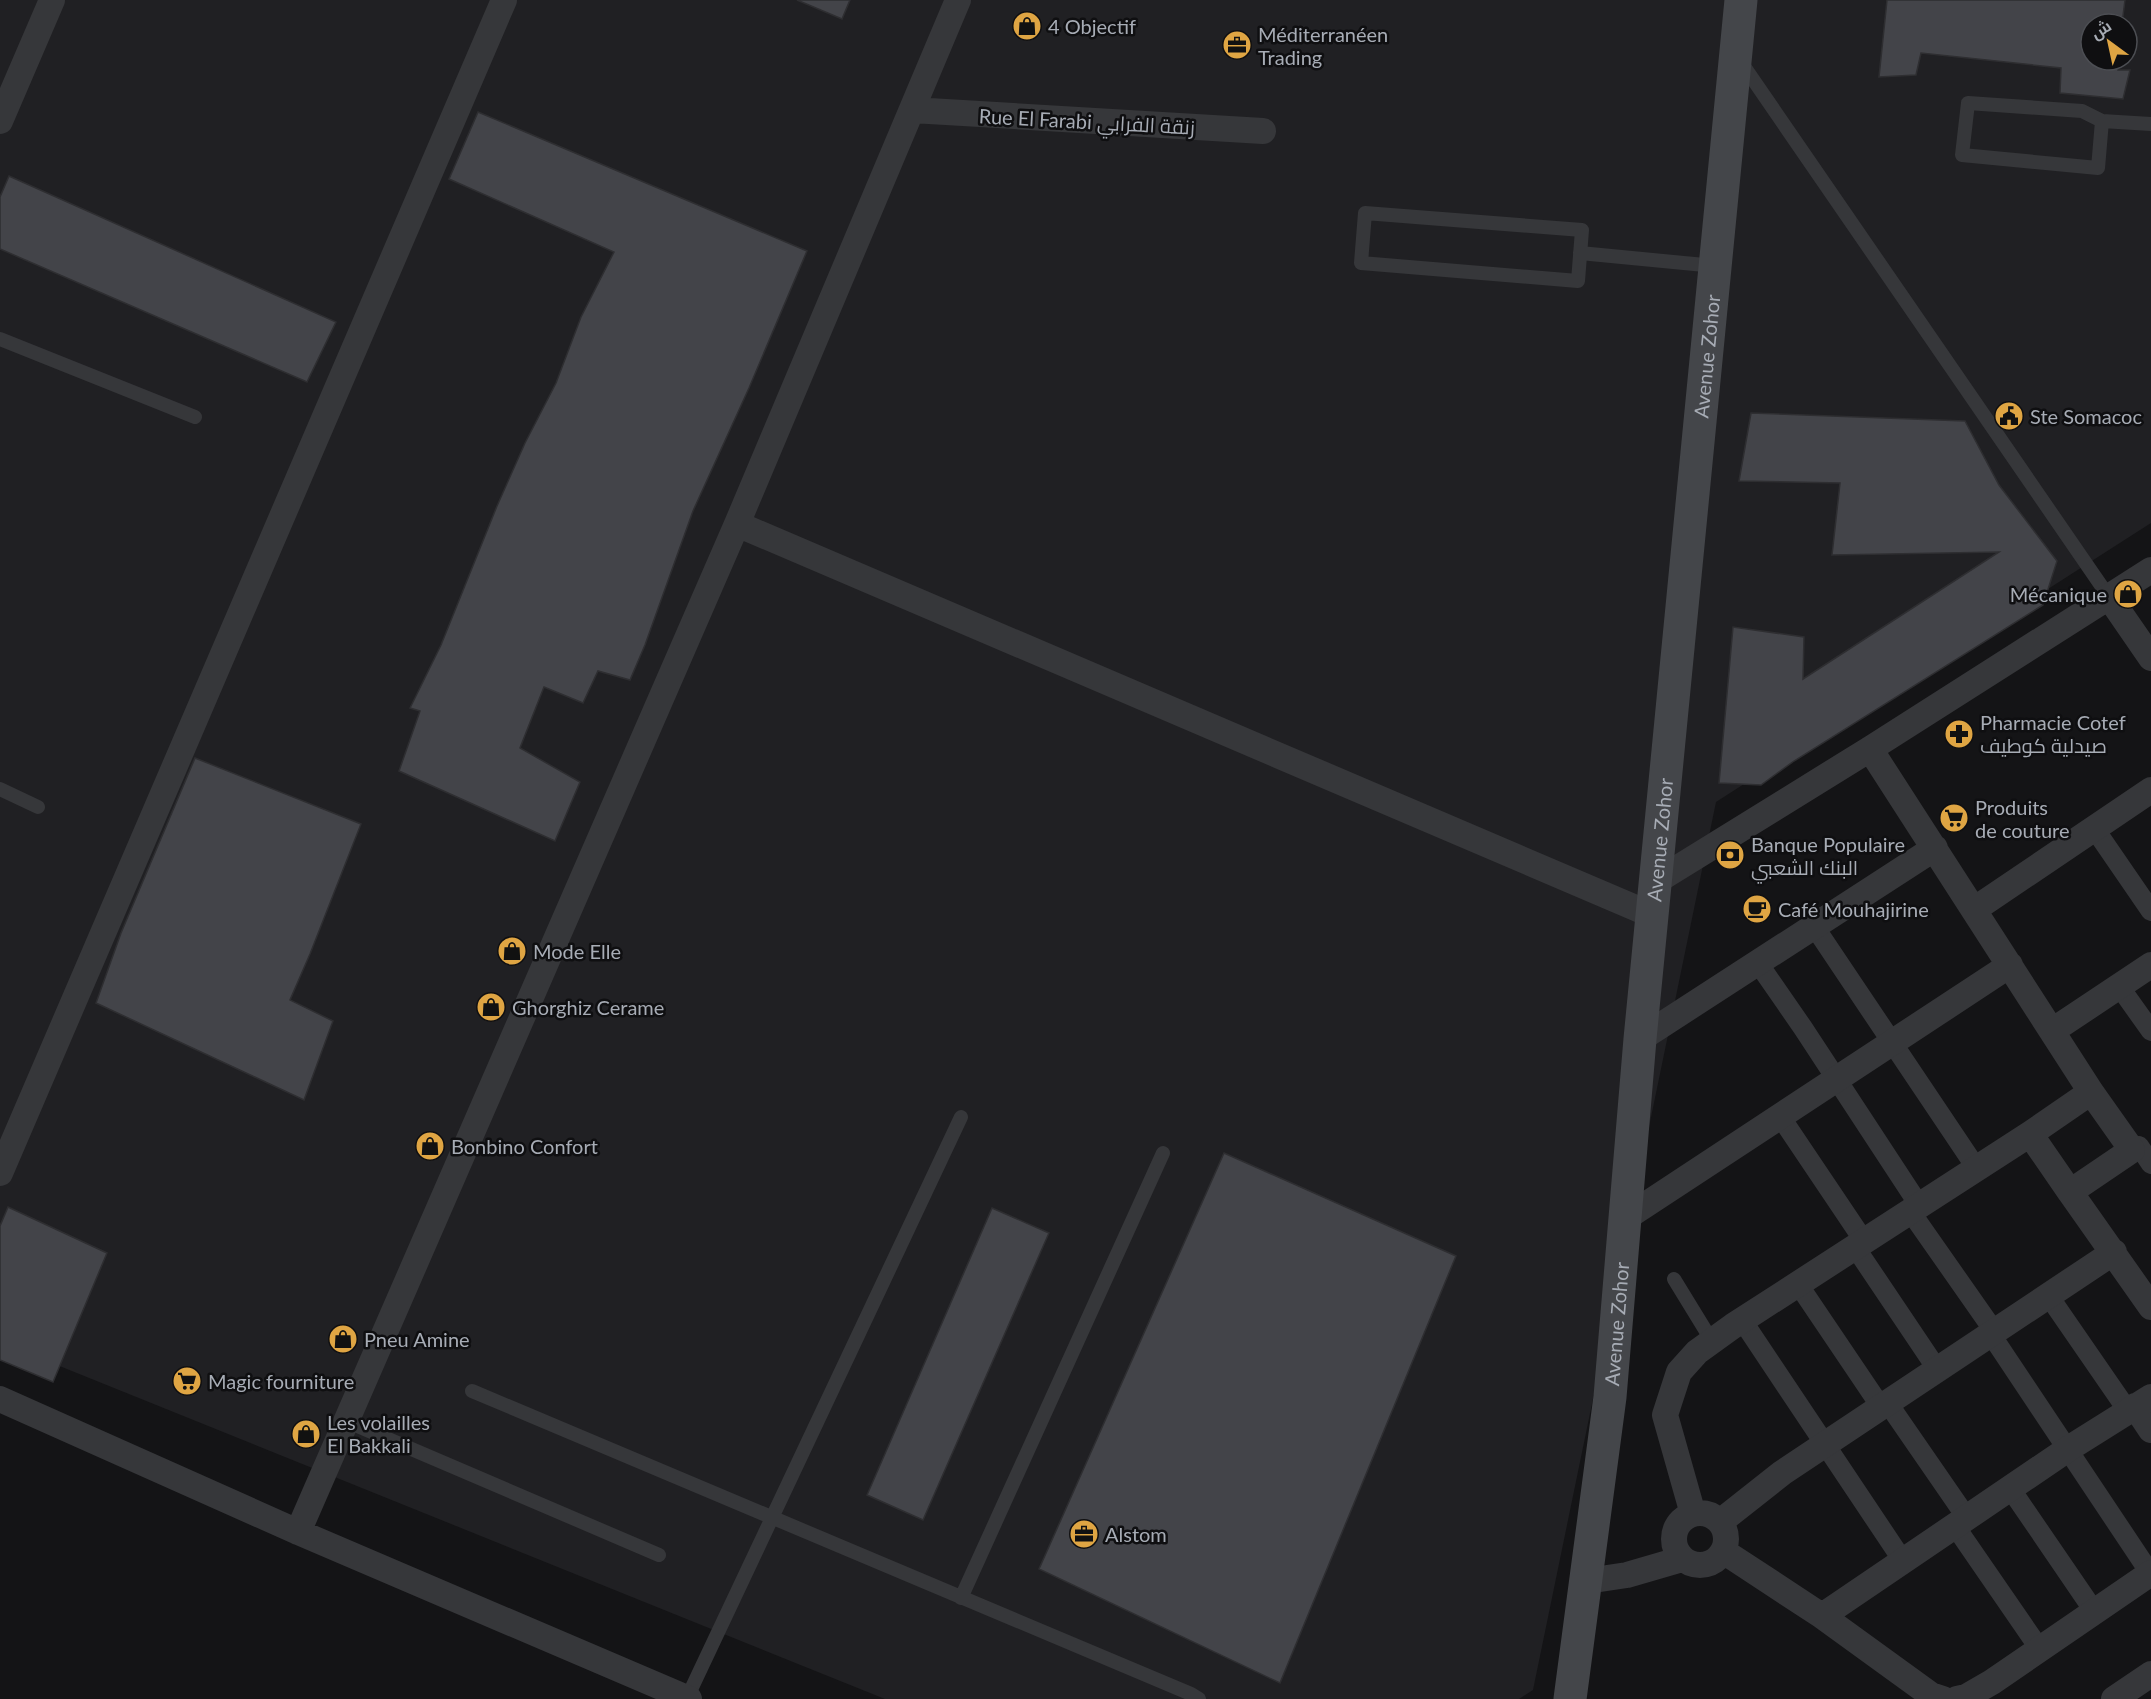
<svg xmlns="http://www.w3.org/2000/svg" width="2151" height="1699" viewBox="0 0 2151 1699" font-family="Lato,Cairo,sans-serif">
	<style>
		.built { fill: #202023; fill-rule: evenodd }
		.building { fill: #434449; stroke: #2e2e31; stroke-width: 1.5 }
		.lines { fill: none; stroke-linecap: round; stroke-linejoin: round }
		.service { stroke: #36373a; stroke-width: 14 }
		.pedestrian { stroke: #36373a; stroke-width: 20 }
		.minor { stroke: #36373a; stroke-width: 26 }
		.secondary { stroke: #44464a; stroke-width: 33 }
		.labels { text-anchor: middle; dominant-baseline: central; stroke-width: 5; stroke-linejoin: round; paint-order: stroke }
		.poi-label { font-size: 20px; fill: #a7acb5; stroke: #0f0f11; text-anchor: start }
		.street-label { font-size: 20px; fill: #a7acb5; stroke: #0f0f11 }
	</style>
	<rect width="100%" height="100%" fill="#141416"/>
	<path class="built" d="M0,0H2151V523L1716,802L1533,1690L1519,1699H885L0,1342ZM2091,24H2127V60H2091Z"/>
	<path class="building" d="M797,0H850L842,19Z
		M1887,0H2125L2122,24H2091V60H2119L2118,70H2130L2123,99L2060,93L2061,68L1921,53L1916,75L1879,77Z
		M478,112L807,251L749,388L693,511L645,645L630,680L598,671L583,703L544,687L520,748L580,782L555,841L399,771L420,711L410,708L441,645L497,506L525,443L556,383L581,317L614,252L449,179Z
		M9,176L336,322L307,382L0,249V197Z
		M1751,413L1965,421L1999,485L2057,561L2043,605L1794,761L1761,785L1719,783L1733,627L1804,637L1803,679L1999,552L1832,555L1840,483L1739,481Z
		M195,758L361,824L310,954L290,1000L333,1021L304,1100L96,1003L121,933Z
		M1224,1153L1456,1256L1280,1683L1039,1569Z
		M8,1207L107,1253L53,1382L0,1360V1226Z
		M992,1208L1049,1233L923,1520L867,1495Z"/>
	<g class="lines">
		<path class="service" d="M1741,62L2109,597
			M2102,121L2098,168L1962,155L1968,103L2082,111L2102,121L2151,124
			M1365,213L1582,230L1578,281L1361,263Z
			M1580,253L1715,266
			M0,339L195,417
			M0,789L38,807
			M1674,1279L1712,1341
			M472,1391L1191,1694L1199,1699
			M346,1421L659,1555
			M961,1598L1163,1153
			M687,1698L961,1117"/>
		<path class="pedestrian" d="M2094,828L2151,911
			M1814,926L1977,1169
			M1758,963L1803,1028L1919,1205
			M2119,986L2151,1031
			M1780,1116L1864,1241
			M2139,1146L2151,1164
			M1910,1211L1994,1331
			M1855,1247L1937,1369
			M1798,1284L1881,1407
			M2048,1295L2128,1411
			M1742,1320L1903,1561
			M1990,1333L2150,1573
			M1887,1402L1967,1518
			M2010,1488L2094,1611
			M1955,1526L2039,1648"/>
		<path class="minor" d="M912,110L1263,131
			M0,121L52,0
			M737,524L1652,915
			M2109,597L2151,658
			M1870,749L2091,1092L2132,1150L2070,1192L2030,1134L2091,1092
			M1655,882L1870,749L2151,570
			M1975,909L2151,790
			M2052,1031L2151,965
			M1640,1039L1935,848
			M0,1173L504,0
			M2070,1192L2151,1307
			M1624,1219L2010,965
			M0,1399L298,1532L689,1699
			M2135,1406L2151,1430
			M1674 1539a26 26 0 1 1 52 0a26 26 0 1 1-52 0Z
			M1693,1514L1665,1415L1679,1372L1697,1352L1733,1326L2030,1134
			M1720,1522L1782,1473L2114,1252
			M298,1532L737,524L958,0
			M1723,1551L1822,1616L1931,1695L1943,1699
			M1587,1581L1627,1575L1682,1559
			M1822,1616L2068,1449L2151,1397
			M1957,1699L1966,1697L1992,1682L2151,1573
			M2114,1699L2151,1674"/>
		<path class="secondary" id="s1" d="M1570,1699L1610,1397L1640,1039L1741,0"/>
	</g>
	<defs>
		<g id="shop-disc" transform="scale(1.5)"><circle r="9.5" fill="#dfa543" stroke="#0f0f11"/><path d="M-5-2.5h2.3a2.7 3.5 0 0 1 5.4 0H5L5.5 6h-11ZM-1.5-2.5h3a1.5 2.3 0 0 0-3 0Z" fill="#111"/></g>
		<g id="office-disc" transform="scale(1.5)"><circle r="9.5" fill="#dfa543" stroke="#0f0f11"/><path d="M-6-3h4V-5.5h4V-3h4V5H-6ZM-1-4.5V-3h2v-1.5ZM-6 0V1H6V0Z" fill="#111"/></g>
		<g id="civic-disc" transform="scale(1.5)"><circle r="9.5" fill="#dfa543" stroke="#0f0f11"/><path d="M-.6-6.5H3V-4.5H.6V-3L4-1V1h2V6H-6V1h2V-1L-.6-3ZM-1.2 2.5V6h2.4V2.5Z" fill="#111"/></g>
		<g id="pharmacy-disc" transform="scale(1.5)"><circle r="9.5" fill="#dfa543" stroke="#0f0f11"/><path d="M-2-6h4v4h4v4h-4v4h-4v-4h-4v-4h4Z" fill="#111"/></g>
		<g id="supermarket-disc" transform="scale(1.5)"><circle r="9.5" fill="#dfa543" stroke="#0f0f11"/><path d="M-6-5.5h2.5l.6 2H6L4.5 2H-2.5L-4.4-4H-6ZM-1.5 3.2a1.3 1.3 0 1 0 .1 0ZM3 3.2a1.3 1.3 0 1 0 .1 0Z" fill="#111"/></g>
		<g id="bank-disc" transform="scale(1.5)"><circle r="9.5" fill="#dfa543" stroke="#0f0f11"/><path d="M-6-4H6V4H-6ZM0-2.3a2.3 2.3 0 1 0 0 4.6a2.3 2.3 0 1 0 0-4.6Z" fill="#111"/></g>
		<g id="cafe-disc" transform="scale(1.5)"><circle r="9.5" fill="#dfa543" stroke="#0f0f11"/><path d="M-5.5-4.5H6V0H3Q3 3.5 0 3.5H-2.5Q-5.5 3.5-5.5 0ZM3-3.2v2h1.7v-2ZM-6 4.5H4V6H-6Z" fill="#111"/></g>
	</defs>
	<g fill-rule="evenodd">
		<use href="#shop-disc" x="1027" y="26"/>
		<use href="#office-disc" x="1237" y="45"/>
		<use href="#civic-disc" x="2009" y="416"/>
		<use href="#shop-disc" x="2128" y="594"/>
		<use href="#pharmacy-disc" x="1959" y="734"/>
		<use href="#supermarket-disc" x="1954" y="818"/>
		<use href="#bank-disc" x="1730" y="855"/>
		<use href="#cafe-disc" x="1757" y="909"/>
		<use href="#shop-disc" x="512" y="951"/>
		<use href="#shop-disc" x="491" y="1007"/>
		<use href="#shop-disc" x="430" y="1146"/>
		<use href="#shop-disc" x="343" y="1339"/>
		<use href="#supermarket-disc" x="187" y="1381"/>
		<use href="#shop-disc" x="306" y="1434"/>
		<use href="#office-disc" x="1084" y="1534"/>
	</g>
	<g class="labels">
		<g class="poi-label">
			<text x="1048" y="26">4 Objectif</text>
			<text x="1258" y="34">Méditerranéen<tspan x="1258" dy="23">Trading</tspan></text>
			<text x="2030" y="416">Ste Somacoc</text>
			<text x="2107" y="594" text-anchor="end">Mécanique</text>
			<text x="1980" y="722">Pharmacie Cotef<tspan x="1980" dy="23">صيدلية كوطيف</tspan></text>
			<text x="1975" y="807">Produits<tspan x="1975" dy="23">de couture</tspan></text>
			<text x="1751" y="844">Banque Populaire<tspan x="1751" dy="23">البنك الشعبي</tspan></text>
			<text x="1778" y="909">Café Mouhajirine</text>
			<text x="533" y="951">Mode Elle</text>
			<text x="512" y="1007">Ghorghiz Cerame</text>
			<text x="451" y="1146">Bonbino Confort</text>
			<text x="364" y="1339">Pneu Amine</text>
			<text x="208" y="1381">Magic fourniture</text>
			<text x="327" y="1422">Les volailles<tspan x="327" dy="23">El Bakkali</tspan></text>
			<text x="1105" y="1534">Alstom</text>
		</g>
		<g class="street-label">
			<text transform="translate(1087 121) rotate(3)">Rue El Farabi زنقة الفرابي</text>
			<text stroke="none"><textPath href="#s1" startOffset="1350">Avenue Zohor</textPath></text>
			<text stroke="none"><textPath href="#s1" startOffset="864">Avenue Zohor</textPath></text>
			<text stroke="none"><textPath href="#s1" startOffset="378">Avenue Zohor</textPath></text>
		</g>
	</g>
	<g transform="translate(2109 42) rotate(327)"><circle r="28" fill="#0f0f11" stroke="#4c4e53" stroke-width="1.5"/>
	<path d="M0-4.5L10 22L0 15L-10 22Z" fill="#dfa543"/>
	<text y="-9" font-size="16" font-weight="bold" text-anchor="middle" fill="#a7acb5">ش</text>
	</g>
</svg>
